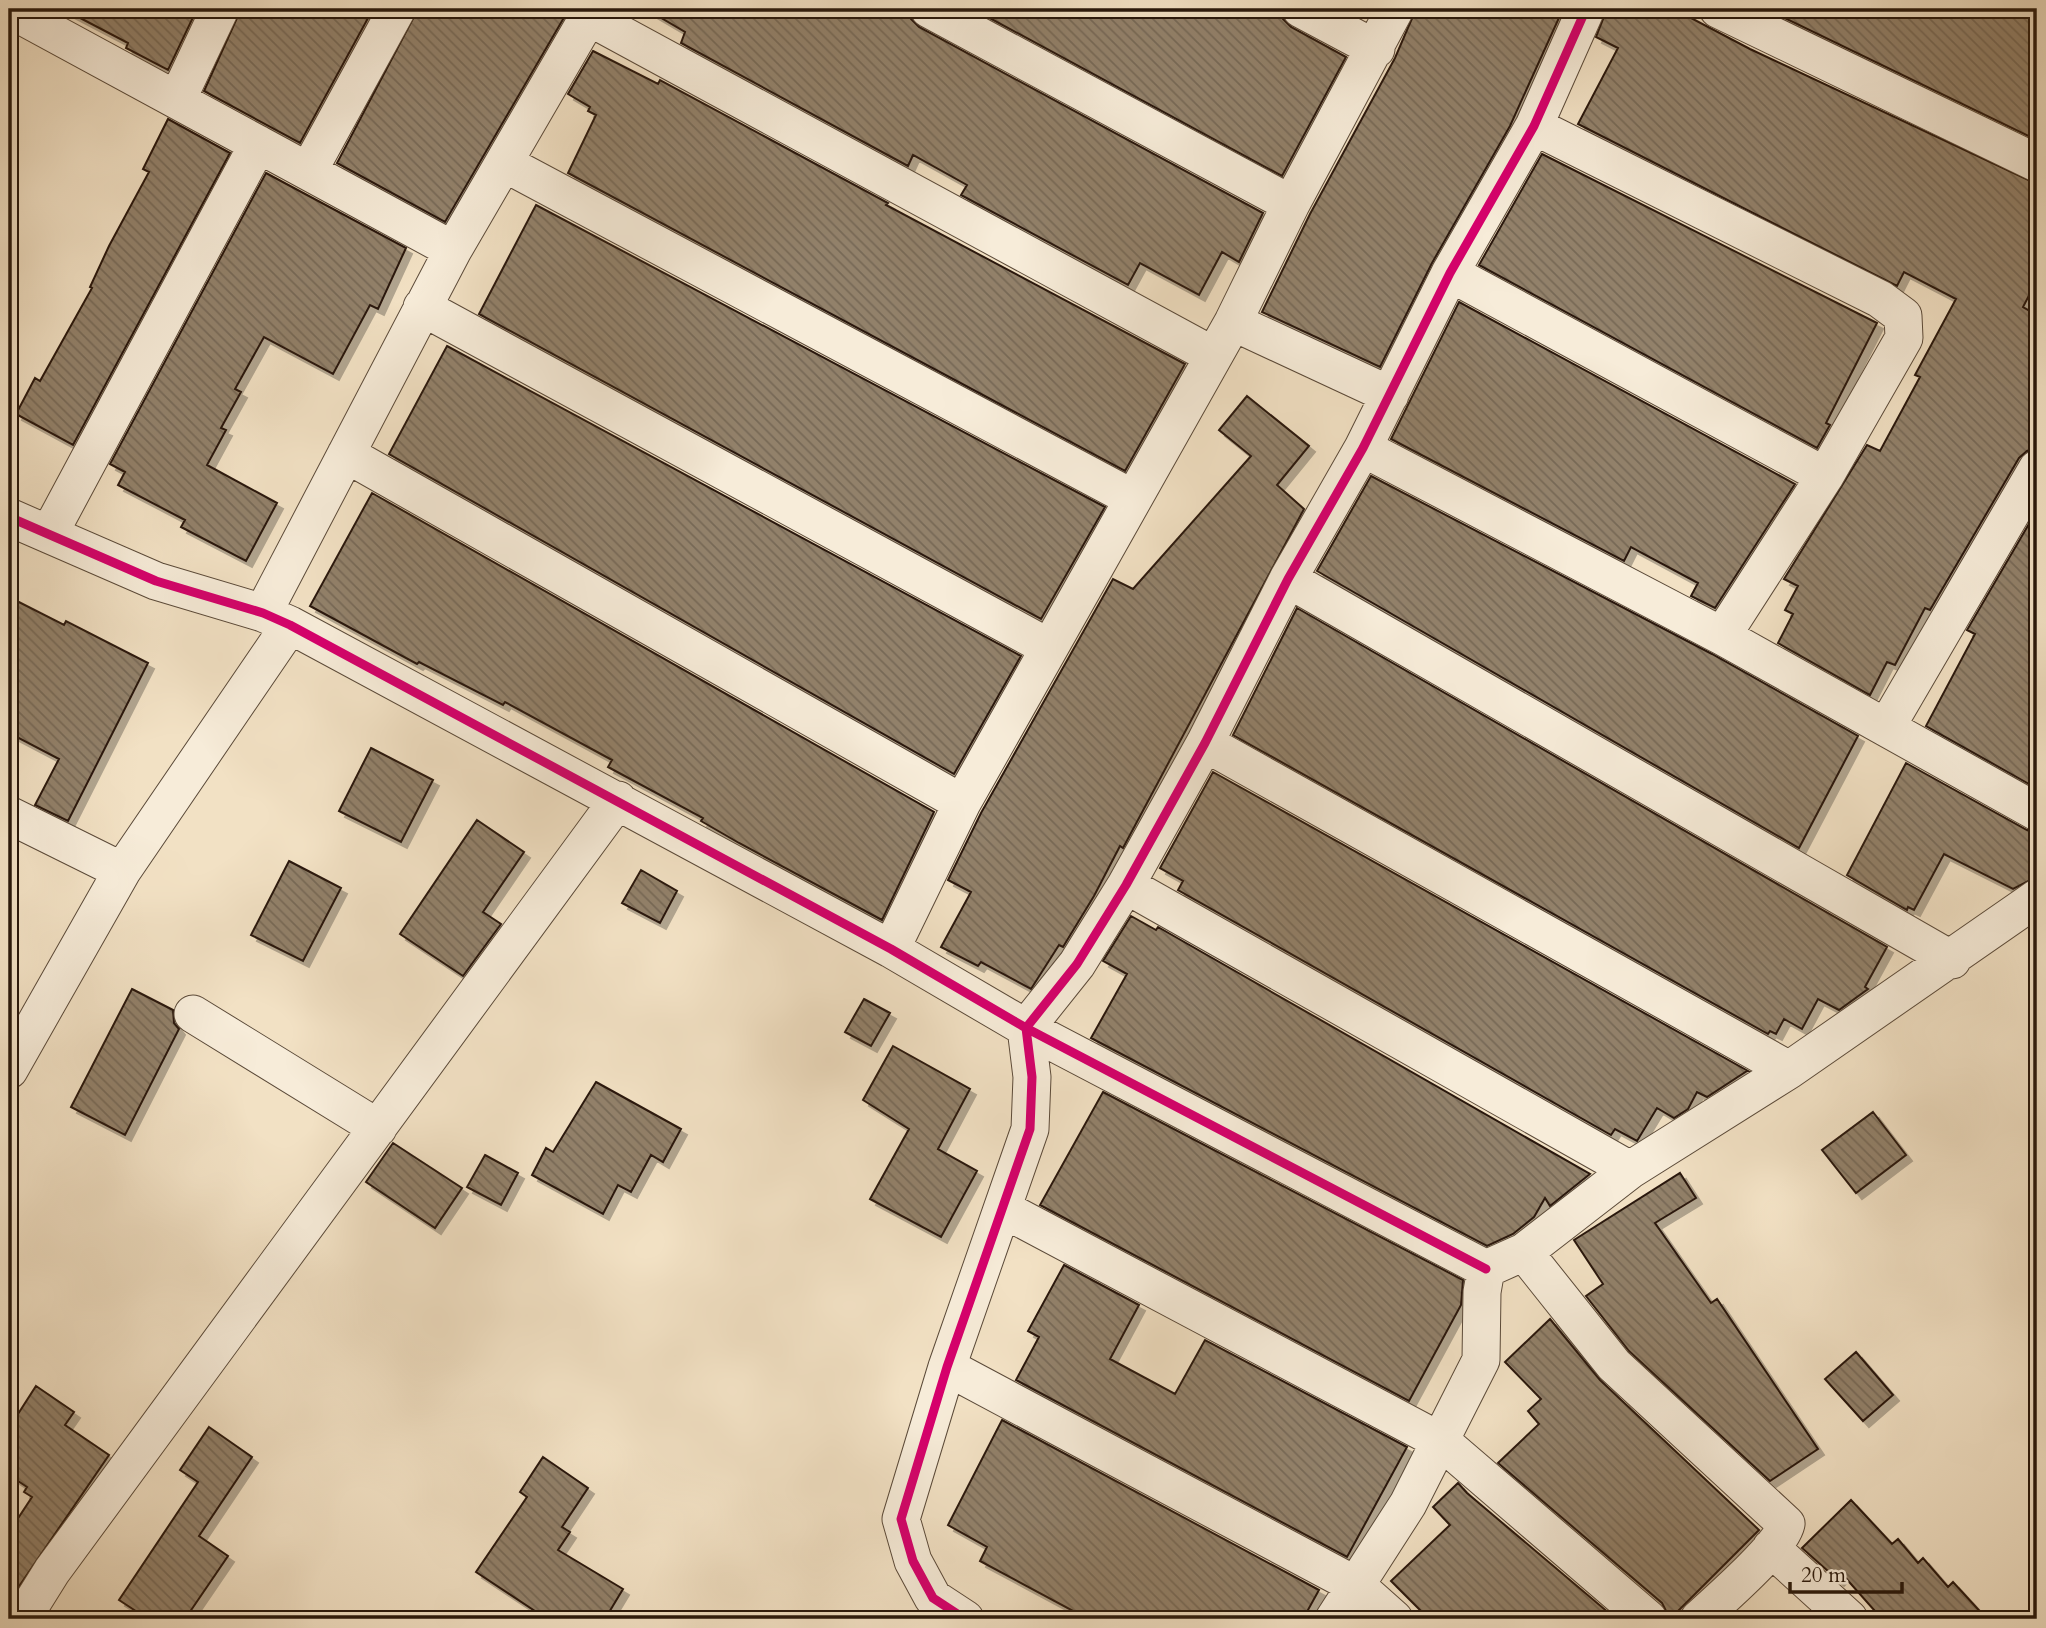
<svg xmlns="http://www.w3.org/2000/svg" width="2046" height="1628" viewBox="0 0 2046 1628" font-family="Cardo,serif">
	<style>
		.building { fill: url(#building-back-hatch); stroke: #29180b; stroke-width: 2; filter: url(#shadow) }
		.lines { fill: none; stroke-linecap: round; stroke-linejoin: round }
		.street-casing { stroke: #5b4a39; stroke-width: 39 }
		.street { stroke: #f7ecd9; stroke-width: 37 }
		.cycleway-casing { stroke: #f7ecd9; stroke-width: 13 }
		.cycleway { stroke: #d6006c; stroke-width: 9 }
	</style>
	<defs>
		<pattern id="building-back-hatch" width="6" height="6" patternUnits="userSpaceOnUse" patternTransform="scale(1.75)"><rect width="6" height="6" fill="#92816b"/><path d="M-1 5l2 2M0 0l6 6M5-1l2 2" fill="none" stroke="#776956"/></pattern>
		<filter id="shadow"><feDropShadow dx="6" dy="6" stdDeviation="0" flood-color="#0004"/></filter>
	</defs>
	<rect width="100%" height="100%" fill="#f2e1c4"/>
	<filter id="stains"><feTurbulence type="fractalNoise" baseFrequency=".00286" numOctaves="4"/><feColorMatrix values="0 0 0 0 .2 0 0 0 0 .09 0 0 0 0 .02 0 0 0 .5 -.17"/></filter>
	<radialGradient id="worn" r=".72"><stop offset=".6" stop-color="#630" stop-opacity="0"/><stop offset="1" stop-color="#630" stop-opacity=".3"/></radialGradient>
	<path class="building" d="M63,9H197L168,70L126,48L128,43Z
		M241,9H373L300,143L204,91Z
		M418,9H569L445,222L337,163Z
		M646,9H908L911,19L919,27L1263,213L1239,262L1222,252L1199,295L1140,263L1128,285L961,195L967,185L913,155L908,166L681,43L685,32Z
		M973,9H1280L1283,19L1291,27L1346,57L1282,176Z
		M1416,9H1563L1510,126L1432,263L1380,367L1262,312L1310,214L1395,58Z
		M1607,9H1674L1750,49L2037,184V280L2023,307L2037,315V448L2027,451L2019,458L1930,610L1925,608L1895,665L1887,662L1870,695L1778,643L1793,614L1785,610L1798,586L1784,579L1867,445L1880,451L1920,377L1915,375L1956,299L1904,272L1897,286L1578,124L1618,48L1596,37Z
		M1766,9H2037V140Z
		M593,51L658,84L660,80L888,203L886,205L1185,364L1125,471L568,173L596,115L588,111L590,107L568,94Z
		M168,119L230,153L73,445L16,414L35,378L40,381L92,288L90,287L109,246L149,172L143,169Z
		M1542,154L1877,323L1826,423L1830,425L1817,448L1479,265Z
		M266,173L406,248L378,309L370,305L333,374L264,337L235,389L241,392L221,428L226,430L207,465L277,503L246,561L181,527L185,520L118,485L125,472L110,464Z
		M536,205L1105,507L1041,619L479,314Z
		M1459,302L1795,484L1715,608L1691,596L1698,583L1631,547L1624,561L1391,439Z
		M447,346L1021,656L954,774L389,454Z
		M1247,396L1309,446L1277,485L1304,509L1123,848L1120,846L1094,896L1063,947L1059,945L1031,989L981,962L978,966L941,947L971,892L948,880L981,813L1113,579L1133,589L1251,456L1219,430Z
		M1371,476L1712,654L1858,736L1799,848L1317,571Z
		M372,493L934,812L882,920L739,843L701,821L703,818L608,767L612,760L505,702L503,705L419,662L417,664L310,606Z
		M2037,510V769L2029,784L1926,726L1975,634L1967,630Z
		M9,597L64,625L66,621L148,663L68,821L35,805L59,759L9,733Z
		M1297,608L1887,947L1865,987L1868,989L1839,1010L1818,999L1802,1029L1784,1019L1776,1034L1770,1031L1768,1034L1233,735Z
		M371,748L433,780L401,842L339,811Z
		M1906,763L2027,830L2037,833L2036,877L2013,889L1944,854L1914,910L1908,907L1907,910L1847,875Z
		M1213,772L1748,1071H1747L1707,1097L1697,1092L1688,1109L1674,1118L1657,1108L1637,1141L1615,1129L1611,1135L1178,890L1183,881L1160,868Z
		M477,820L524,852L483,912L501,924L463,976L400,934Z
		M289,861L341,888L303,961L251,935Z
		M641,870L677,891L660,923L622,903Z
		M1131,916L1156,930L1158,927L1590,1174L1550,1206L1545,1198L1534,1217L1513,1234L1487,1246L1091,1038L1127,974L1103,961Z
		M132,989L173,1010L174,1023L179,1029L125,1135L71,1107Z
		M864,999L890,1013L871,1046L845,1032Z
		M893,1046L970,1089L938,1149L977,1171L941,1237L870,1199L909,1129L863,1100Z
		M596,1082L681,1129L663,1162L651,1155L631,1192L618,1185L603,1214L532,1175L546,1148L553,1152Z
		M1103,1092L1463,1280L1461,1305L1409,1401L1040,1205Z
		M1873,1112L1906,1155L1856,1193L1822,1150Z
		M393,1143L462,1188L435,1228L366,1182Z
		M485,1155L518,1173L501,1205L467,1187Z
		M1680,1173L1696,1198L1655,1223L1711,1303L1717,1299L1818,1449L1770,1481L1629,1351L1586,1296L1603,1284L1574,1240Z
		M1064,1265L1139,1305L1110,1359L1175,1394L1205,1340L1407,1447L1347,1557L1016,1380L1039,1337L1028,1331Z
		M1550,1319L1600,1380L1759,1530L1670,1619L1662,1603L1498,1463L1539,1424L1528,1411L1541,1399L1505,1362Z
		M1856,1352L1893,1395L1863,1421L1825,1379Z
		M36,1386L74,1412L65,1425L109,1455L9,1601V1532L32,1497L24,1492L27,1487L9,1475V1428Z
		M1002,1420L1319,1590L1303,1619H1088L980,1561L987,1547L948,1525Z
		M209,1427L252,1457L199,1536L228,1556L185,1619H148L119,1600L198,1482L180,1470Z
		M543,1457L588,1488L562,1527L570,1532L558,1550L623,1589L605,1619H547L476,1572L527,1497L520,1492Z
		M1458,1483L1467,1493L1616,1619H1429L1391,1581L1450,1525L1433,1507Z
		M1851,1500L1892,1544L1898,1539L1918,1563L1923,1558L1948,1587L1953,1582L1987,1619H1882L1843,1575L1838,1580L1802,1548Z"/>
	<g class="lines">
		<g class="street-casing">
			<path id="street" d="M9,9L453,250
				M929,9L1291,204
				M1301,9L1376,49
				M1718,9L2037,163
				M589,17L1212,355
				M177,100L220,9
				M1534,126L1880,299L1903,316L1904,338L1825,476L1722,636
				M504,163L1132,498
				M309,170L397,9
				M1450,273L1825,476
				M422,307L1048,647
				M1233,322L1390,395
				M1363,448L1722,636L2037,812
				M346,454L962,803
				M9,517L156,581L263,613L290,625L891,949L1026,1028L1032,1077L1030,1129L947,1367L901,1519L913,1561L933,1598L965,1619
				M49,534L258,144
				M1288,579L1952,960
				M263,613L453,250L593,9
				M1887,726L2037,469
				M1205,743L1789,1070
				M9,815L122,871
				M1126,885L1630,1170
				M891,949L962,803L1233,322L1291,204L1395,9
				M193,1014L378,1128
				M9,1070L122,871L290,625
				M1003,1209L1442,1442L1648,1619
				M1524,1252L1614,1365L1786,1524C1780,1549 1720,1599 1699,1619
				M1486,1269L1026,1028L1077,964L1126,885L1205,743L1288,579L1363,448L1450,273L1534,126L1586,9
				M947,1367L1357,1586L1394,1619
				M1771,1548L1849,1619
				M22,1619L52,1571L618,800
				M1334,1619L1408,1504L1481,1360L1482,1292L1486,1269L1524,1252L1630,1170L1789,1070L2037,898"/>
		</g>
		<use href="#street" class="street"/>
		<g class="cycleway-casing">
			<path id="cycleway" d="M9,517L156,581L263,613L290,625L891,949L1026,1028L1032,1077L1030,1129L947,1367L901,1519L913,1561L933,1598L965,1619
				M1486,1269L1026,1028L1077,964L1126,885L1205,743L1288,579L1363,448L1450,273L1534,126L1586,9"/>
		</g>
		<use href="#cycleway" class="cycleway"/>
	</g>
	<rect width="2046" height="1628" fill="none" stroke="#f2e1c4" stroke-width="35"/>
	<rect x="10" y="10" width="2025" height="1607" fill="none" stroke="#29180b" stroke-width="3.5"/>
	<rect x="18" y="18" width="2011" height="1593" fill="none" stroke="#29180b" stroke-width="2"/>
	<path d="M1790 1582v10h112v-10" fill="none" stroke="#29180b" stroke-width="3.5"/>
	<text x="1801" y="1582" font-size="21" fill="#29180b" stroke="#f7ecd9" stroke-width="5" paint-order="stroke">20 m</text>
	<rect width="100%" height="100%" filter="url(#stains)"/>
	<rect width="100%" height="100%" fill="url(#worn)"/>
</svg>
